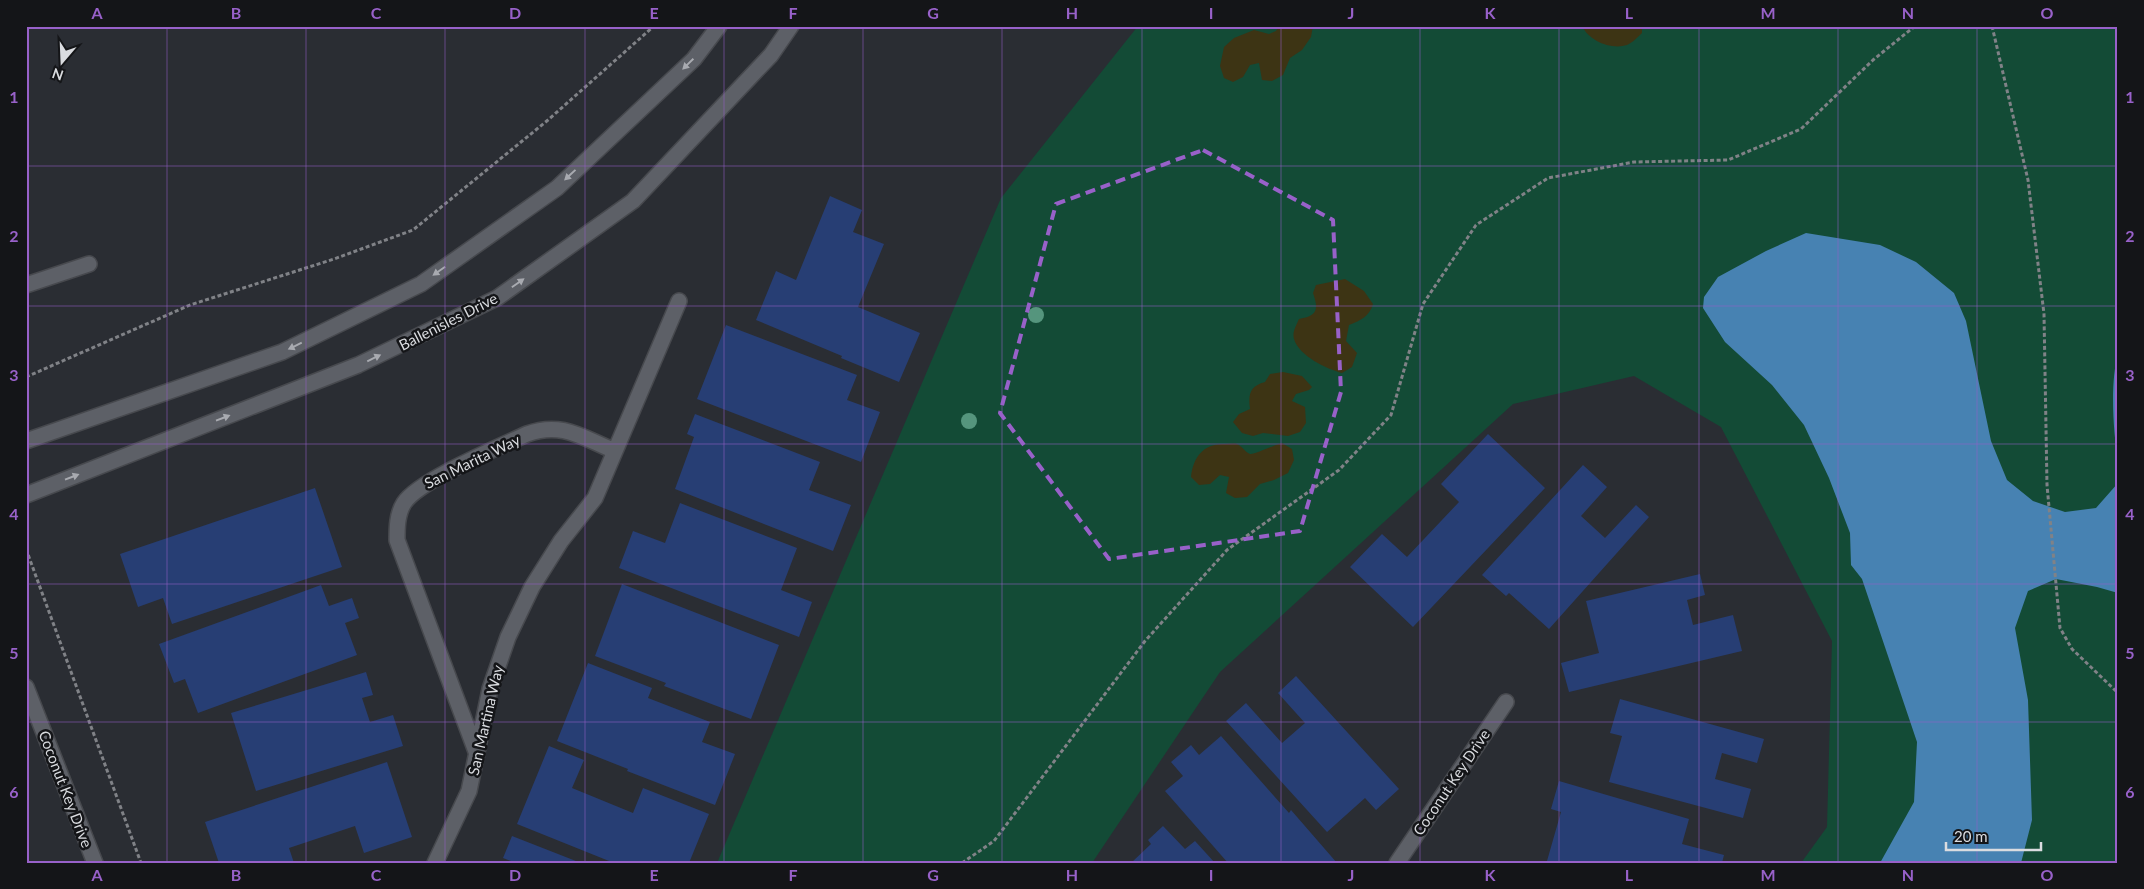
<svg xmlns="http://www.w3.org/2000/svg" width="2144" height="889" viewBox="0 0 2144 889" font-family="Lato,sans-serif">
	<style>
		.green { fill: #134b36 }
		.sand { fill: #3d3414 }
		.water { fill: #4782b2 }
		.building { fill: #273e74 }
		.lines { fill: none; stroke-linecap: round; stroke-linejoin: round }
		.minor-casing { stroke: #47494e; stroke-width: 18 }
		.path { stroke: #808287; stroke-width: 3; stroke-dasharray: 4 2.5; stroke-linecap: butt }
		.minor { stroke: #5d6067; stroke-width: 15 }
		.tree { fill: #55957d }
		.oneway { fill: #a8aab0 }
		.marked { fill: none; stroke: #9861c9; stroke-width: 4; stroke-dasharray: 10 6; stroke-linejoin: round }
		.grid { fill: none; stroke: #9861c9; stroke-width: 1; stroke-opacity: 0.55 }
		.labels { text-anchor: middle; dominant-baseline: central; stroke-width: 5; stroke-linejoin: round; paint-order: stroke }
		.street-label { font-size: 15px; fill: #dadce0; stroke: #141518 }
		.neatline { fill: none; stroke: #9861c9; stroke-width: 2 }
		.grid-label { font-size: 16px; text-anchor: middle; font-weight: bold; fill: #9861c9 }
	</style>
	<rect width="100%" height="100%" fill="#2a2d33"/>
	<path class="green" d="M1138,26H2118V863H1801L1827,827L1832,641L1721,427L1634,376L1513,404L1220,672L1092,863H717L1001,198Z"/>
	<path class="sand" d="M1279,26H1313L1311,37L1302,50L1290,58L1283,75L1272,81L1262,80L1259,63L1250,65L1243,77L1233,82L1224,78L1220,66L1224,47L1234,38L1254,30L1269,34L1276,31Z
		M1582,26H1642V33C1638,37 1632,43 1627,45C1611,50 1589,41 1582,26Z
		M1345,279L1364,291L1373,304C1369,317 1361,320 1349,325L1346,341L1357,353L1352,367L1342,373C1327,369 1299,356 1294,339C1292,332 1296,326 1299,319C1317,316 1319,310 1313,293L1316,285Z
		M1283,372L1302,376L1312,387L1309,390L1296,394L1292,401L1305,407L1306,423L1300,432L1288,436L1263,433L1253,436L1242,433L1233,422L1239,414L1250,409C1248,394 1250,386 1265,382L1270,374Z
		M1282,443L1292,449L1294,460L1288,473L1274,480L1260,484L1247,497L1235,498L1226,493L1229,477L1220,475L1210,484L1199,485L1191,477C1193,457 1204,443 1225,444C1229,444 1234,443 1237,444C1242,446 1245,452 1250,454C1254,455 1274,445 1282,443Z"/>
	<path class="water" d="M1806,233L1880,245L1916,262L1954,293L1966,321L1991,441L2007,480L2033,501L2065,512L2096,508L2118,483V593L2097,587L2056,579L2028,591L2015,628L2028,700L2032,820L2021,863H1880L1914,802L1917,742L1862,579L1851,565L1850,533L1829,478L1804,425L1772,385L1725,342L1703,308L1704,297L1718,277L1766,251Z
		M2118,356V458C2113,435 2110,378 2118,356Z"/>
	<path class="building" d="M830,196L862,210L853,232L884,244L858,307L920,333L899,382L841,358L842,356L756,320L776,271L796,280Z
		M726,325L857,375L847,400L880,412L861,462L697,399Z
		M695,414L820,462L809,490L851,505L833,551L675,489L694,437L687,434Z
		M1488,434L1545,488L1413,627L1350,567L1382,534L1407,557L1459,502L1441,484Z
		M1583,465L1607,487L1581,516L1605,538L1636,505L1649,517L1549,629L1509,593L1506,596L1482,575Z
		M315,488L342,567L172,624L163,598L138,607L120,554Z
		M680,503L797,548L781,590L812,602L799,637L619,568L633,531L665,543Z
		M1700,574L1705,595L1687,600L1693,625L1733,615L1742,651L1569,692L1561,663L1599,653L1586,601Z
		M622,584L779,645L751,719L664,686L666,683L595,656Z
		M321,585L329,606L352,598L359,618L345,623L357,655L198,713L185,679L174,683L159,644Z
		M588,663L652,688L648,698L710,722L702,742L735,754L715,805L627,771L628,769L557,741Z
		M366,672L373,695L362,698L370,722L393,715L403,746L256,791L231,713Z
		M1296,676L1399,789L1376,810L1365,798L1327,832L1226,721L1246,703L1282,743L1305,723L1278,693Z
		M1620,699L1764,739L1757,763L1722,753L1715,779L1751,789L1743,818L1609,782L1622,736L1610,733Z
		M1221,736L1289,813L1291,810L1337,863H1228L1165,791L1183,776L1171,762L1191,745L1199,755Z
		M549,746L584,760L572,788L633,813L643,788L709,814L689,863H614L517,824Z
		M387,762L412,837L364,853L355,826L289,848L294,863H219L205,822Z
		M1559,781L1689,819L1682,844L1724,855L1722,863L1547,861L1561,812L1551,809Z
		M1163,826L1185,849L1195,841L1215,863H1131L1151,844L1148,840Z
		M512,836L581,863H511V861L503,858Z"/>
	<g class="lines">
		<g class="minor-casing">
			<path id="minor" d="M26,285L89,264
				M26,441L282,352L421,284L557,188L694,59L719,26
				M26,495L358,365L497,298L633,201L771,55L791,26
				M26,687L95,863
				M477,754L397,540C397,528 397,514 404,503C418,481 499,447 527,434C562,421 583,438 615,451
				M435,863L469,791L490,689L508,637L532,587L561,541L595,498L679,301
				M1397,863L1506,702"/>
		</g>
		<path class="path" d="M1992,26L2028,180L2044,314L2047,485L2060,628L2072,649L2118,693
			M26,377L190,305L334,259L413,230L548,120L654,26
			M26,549L141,863
			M962,863L994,841L1145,641L1227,550L1339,470L1391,415L1423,304L1476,225L1548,178L1634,162L1728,160L1801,129L1873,60L1915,26"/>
		<use href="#minor" class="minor"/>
	</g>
	<g class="tree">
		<circle cx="1036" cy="315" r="8"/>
		<circle cx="969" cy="421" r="8"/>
	</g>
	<defs><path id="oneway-solid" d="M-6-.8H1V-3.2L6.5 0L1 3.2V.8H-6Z" transform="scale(1.25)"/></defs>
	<g class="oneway">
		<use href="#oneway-solid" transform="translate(688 64) rotate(136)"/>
		<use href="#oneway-solid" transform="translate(570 175) rotate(137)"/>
		<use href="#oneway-solid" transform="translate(439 271) rotate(145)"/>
		<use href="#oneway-solid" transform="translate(518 283) rotate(-35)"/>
		<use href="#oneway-solid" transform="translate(295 346) rotate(154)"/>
		<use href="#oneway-solid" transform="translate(374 358) rotate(-26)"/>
		<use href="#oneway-solid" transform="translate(223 418) rotate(-21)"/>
		<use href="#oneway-solid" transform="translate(72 477) rotate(-21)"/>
	</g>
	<path class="marked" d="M1203,150L1333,220L1341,392L1300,531L1109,559L1000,413L1056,204Z"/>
	<path class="grid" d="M167,26V863M306,26V863M445,26V863M585,26V863M724,26V863M863,26V863M1002,26V863M1142,26V863M1281,26V863M1420,26V863M1559,26V863M1699,26V863M1838,26V863M1977,26V863M26,166H2118M26,306H2118M26,444H2118M26,584H2118M26,722H2118"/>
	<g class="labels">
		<g class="street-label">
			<text transform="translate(448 321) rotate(-27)">Ballenisles Drive</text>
			<text transform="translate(472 461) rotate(-26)">San Marita Way</text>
			<text transform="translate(485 720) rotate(-77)">San Martina Way</text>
			<text transform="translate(1451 782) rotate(-56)">Coconut Key Drive</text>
			<text transform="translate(66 789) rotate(69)">Coconut Key Drive</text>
		</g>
	</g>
	<rect width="2144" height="889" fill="none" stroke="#141518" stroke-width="55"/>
	<g transform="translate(62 62) rotate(199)" stroke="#141518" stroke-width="4" paint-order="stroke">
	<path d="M0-4L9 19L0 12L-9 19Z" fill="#dadce0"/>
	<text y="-8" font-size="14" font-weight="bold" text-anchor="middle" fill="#dadce0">N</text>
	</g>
	<path d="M1946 842v8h95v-8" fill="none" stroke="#dadce0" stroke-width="2.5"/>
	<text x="1954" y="842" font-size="15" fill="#dadce0" stroke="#141518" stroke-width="4" paint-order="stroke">20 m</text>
	<rect x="28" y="28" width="2088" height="834" class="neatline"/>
	<g class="grid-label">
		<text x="97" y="19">A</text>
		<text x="236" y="19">B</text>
		<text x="376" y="19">C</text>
		<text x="515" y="19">D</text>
		<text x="654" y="19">E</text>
		<text x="793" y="19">F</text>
		<text x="933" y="19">G</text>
		<text x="1072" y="19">H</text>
		<text x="1211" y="19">I</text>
		<text x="1351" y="19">J</text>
		<text x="1490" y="19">K</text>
		<text x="1629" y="19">L</text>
		<text x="1768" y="19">M</text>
		<text x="1908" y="19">N</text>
		<text x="2047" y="19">O</text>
		<text x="14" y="103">1</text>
		<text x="2130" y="103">1</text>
		<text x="14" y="242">2</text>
		<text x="2130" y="242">2</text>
		<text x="14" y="381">3</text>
		<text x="2130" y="381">3</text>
		<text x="14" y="520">4</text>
		<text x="2130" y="520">4</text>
		<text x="14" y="659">5</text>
		<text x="2130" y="659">5</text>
		<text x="14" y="798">6</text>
		<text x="2130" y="798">6</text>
		<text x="97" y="881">A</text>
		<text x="236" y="881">B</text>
		<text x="376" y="881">C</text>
		<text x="515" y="881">D</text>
		<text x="654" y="881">E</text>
		<text x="793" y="881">F</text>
		<text x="933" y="881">G</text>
		<text x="1072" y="881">H</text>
		<text x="1211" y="881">I</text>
		<text x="1351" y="881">J</text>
		<text x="1490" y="881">K</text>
		<text x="1629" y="881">L</text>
		<text x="1768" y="881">M</text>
		<text x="1908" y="881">N</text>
		<text x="2047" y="881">O</text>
	</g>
</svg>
